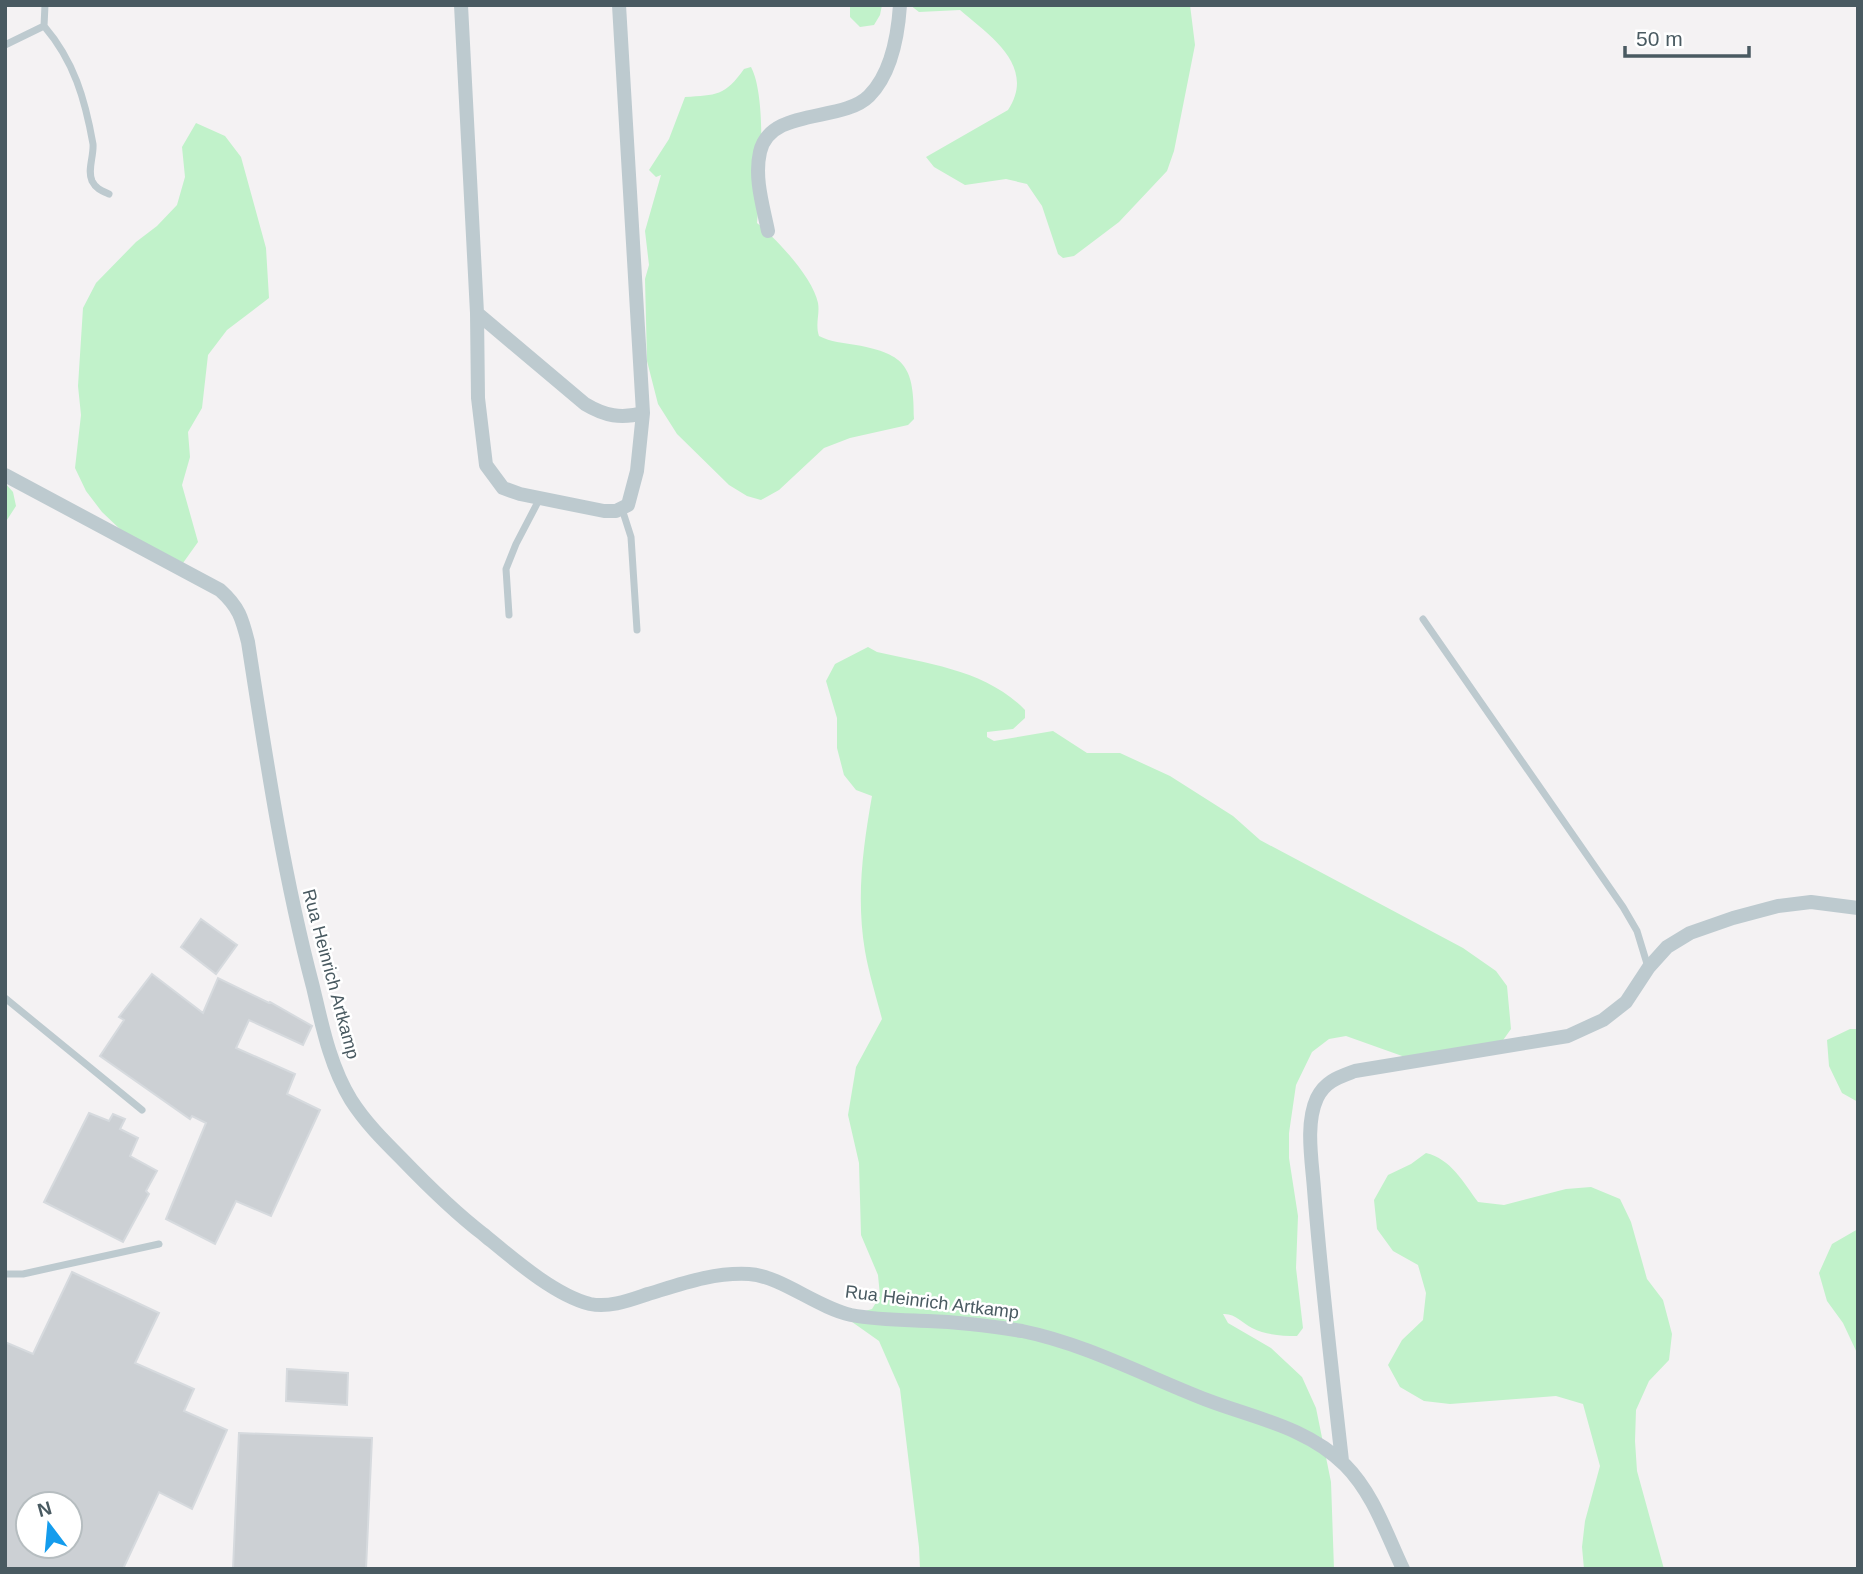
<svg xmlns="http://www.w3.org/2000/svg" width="1863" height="1574" viewBox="0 0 1863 1574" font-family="Arial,sans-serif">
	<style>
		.green { fill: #c1f2ca }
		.building { fill: #ccd0d4; stroke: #d6dade; stroke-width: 2; fill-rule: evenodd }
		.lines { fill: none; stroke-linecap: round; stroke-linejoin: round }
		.service { stroke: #bdcacf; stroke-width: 7 }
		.minor { stroke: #bdcacf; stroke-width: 14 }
		.labels { text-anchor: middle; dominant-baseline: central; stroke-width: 5; stroke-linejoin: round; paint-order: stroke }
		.street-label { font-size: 18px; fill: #495a61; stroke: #fff }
	</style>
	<rect width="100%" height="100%" fill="#f4f2f3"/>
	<path class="green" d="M850,5H882L880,15L874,25L860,27L850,17Z
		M910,5H1190L1195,45L1174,151L1167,171L1119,222L1074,256L1063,258L1058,254L1042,206L1027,184L1006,179L965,185L934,167L926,157L1008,110C1037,66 989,35 960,10L919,12Z
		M751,67C767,96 761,188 757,223C777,239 813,278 818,303C820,314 815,324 819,336C831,342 843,343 856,345C907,354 914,368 914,419L908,425L850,438L824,448L779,490L761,500L747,496L729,485L677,434L658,404L647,361L645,279L649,265L645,231L661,175L656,177L649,170L669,139L685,97C716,95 725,96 744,69Z
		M196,123L225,136L241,157L266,248L269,298L227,330L208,355L202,408L188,432L190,457L182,485L198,542L183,563L123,532L102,512L86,491L75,468L81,415L78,386L83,308L96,283L136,242L157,226L177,205L185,177L182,147Z
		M5,483L13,492L16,506L5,523Z
		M868,647L877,652C929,664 986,670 1025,710V718L1013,729L987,732V737L994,741L1053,731L1087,753H1120L1170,776L1233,816L1260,840L1463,948L1496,971L1507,986L1511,1029L1501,1043L1419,1062L1346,1036L1329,1039L1312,1052L1296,1085L1289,1133V1158L1298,1216L1296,1268L1303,1328L1297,1336C1282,1336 1266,1335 1252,1328C1242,1323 1235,1313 1223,1314L1228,1323L1271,1348L1302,1377L1316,1408L1331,1482L1334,1569H920L919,1547L900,1389L879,1341L845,1317L872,1309L880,1296L878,1275L861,1235L859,1163L848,1115L856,1067L882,1019C876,996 869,974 865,951C856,898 863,847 872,796L856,790L844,775L837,748V718L826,681L835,664Z
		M1850,1029H1858V1102L1842,1093L1829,1066L1827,1040Z
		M1426,1153C1451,1159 1463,1182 1478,1202L1504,1205L1566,1189L1591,1187L1620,1199L1631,1222L1647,1279L1663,1300L1672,1334L1669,1360L1649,1381L1636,1410L1635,1441L1637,1471L1664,1569H1584L1582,1547L1585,1521L1600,1466L1583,1404L1556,1396L1450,1404L1424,1401L1400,1387L1388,1365L1402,1340L1423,1320L1426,1293L1418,1265L1393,1251L1377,1229L1374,1200L1388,1175L1411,1164Z
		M1858,1229V1355L1843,1323L1827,1301L1819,1273L1832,1244Z"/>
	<path class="building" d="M201,919L237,945L216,974L181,947Z
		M152,974L203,1013L218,978L269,1003L270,1002L312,1026L303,1045L249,1020L236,1048L295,1074L287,1094L320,1110L271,1216L236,1201L215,1244L166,1219L206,1123L192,1116L190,1119L100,1056L124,1020L119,1017Z
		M89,1113L109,1121L113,1114L125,1119L120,1129L138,1138L130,1156L157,1171L146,1191L149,1194L123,1242L44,1202Z
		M72,1272L159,1313L135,1363L194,1389L184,1411L227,1430L192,1509L159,1492L123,1569H5V1342L33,1354ZM28,1504H70V1546H28Z
		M287,1369L348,1373L347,1405L286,1401Z
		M239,1433L372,1438L366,1569H233Z"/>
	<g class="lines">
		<path class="service" d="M45,5L44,26C74,61 85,99 93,144C94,156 87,170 92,181C96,189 102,191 109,194
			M5,45L44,26
			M622,509L631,537L637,630
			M509,615L506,569L516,544L540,498
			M1423,619L1623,907L1637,931L1648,967
			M5,998L142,1110
			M5,1274H23L159,1244"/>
		<path class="minor" d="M461,5L477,313L478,398L486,465L503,488L520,494L604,511H616L628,505L637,471L643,413L619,5
			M768,231C763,206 754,178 760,152C770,107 842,123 869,96C891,74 898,35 900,5
			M477,313L585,404C605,416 621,419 643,413
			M5,475L220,590C239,607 242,618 248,642C266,758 283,873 313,987C322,1025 330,1066 351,1100C365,1122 383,1140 401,1158C427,1185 453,1211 483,1234C511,1257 554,1295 590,1304C610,1308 630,1300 648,1294C681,1284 714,1272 749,1274C781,1276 816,1307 851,1315C877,1320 902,1320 928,1321C959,1322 991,1326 1022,1331C1086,1344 1145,1376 1207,1400C1254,1418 1307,1427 1345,1465C1373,1493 1386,1533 1403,1569
			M1342,1461C1332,1371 1321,1280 1314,1189C1312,1161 1305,1124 1317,1098C1325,1081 1339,1077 1355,1071L1568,1036L1603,1020L1626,1002L1649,967L1667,947L1690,933L1733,918L1778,906L1811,902L1858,908"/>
	</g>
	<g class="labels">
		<g class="street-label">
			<text transform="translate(331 974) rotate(75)">Rua Heinrich Artkamp</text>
			<text transform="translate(932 1302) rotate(7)">Rua Heinrich Artkamp</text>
		</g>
	</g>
	<rect width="1863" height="1574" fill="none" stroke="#495a61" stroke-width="14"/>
	<g transform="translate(49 1525) rotate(344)"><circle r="33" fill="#ffffff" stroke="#b6bdc0" stroke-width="2"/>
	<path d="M0-5L12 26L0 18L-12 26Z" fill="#149ced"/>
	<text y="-10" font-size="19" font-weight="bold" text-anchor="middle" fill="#495a61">N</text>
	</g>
	<path d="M1625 46v10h124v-10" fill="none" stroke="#495a61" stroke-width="3.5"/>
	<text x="1636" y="46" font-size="21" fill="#495a61" stroke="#ffffff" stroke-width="5" paint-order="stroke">50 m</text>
</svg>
